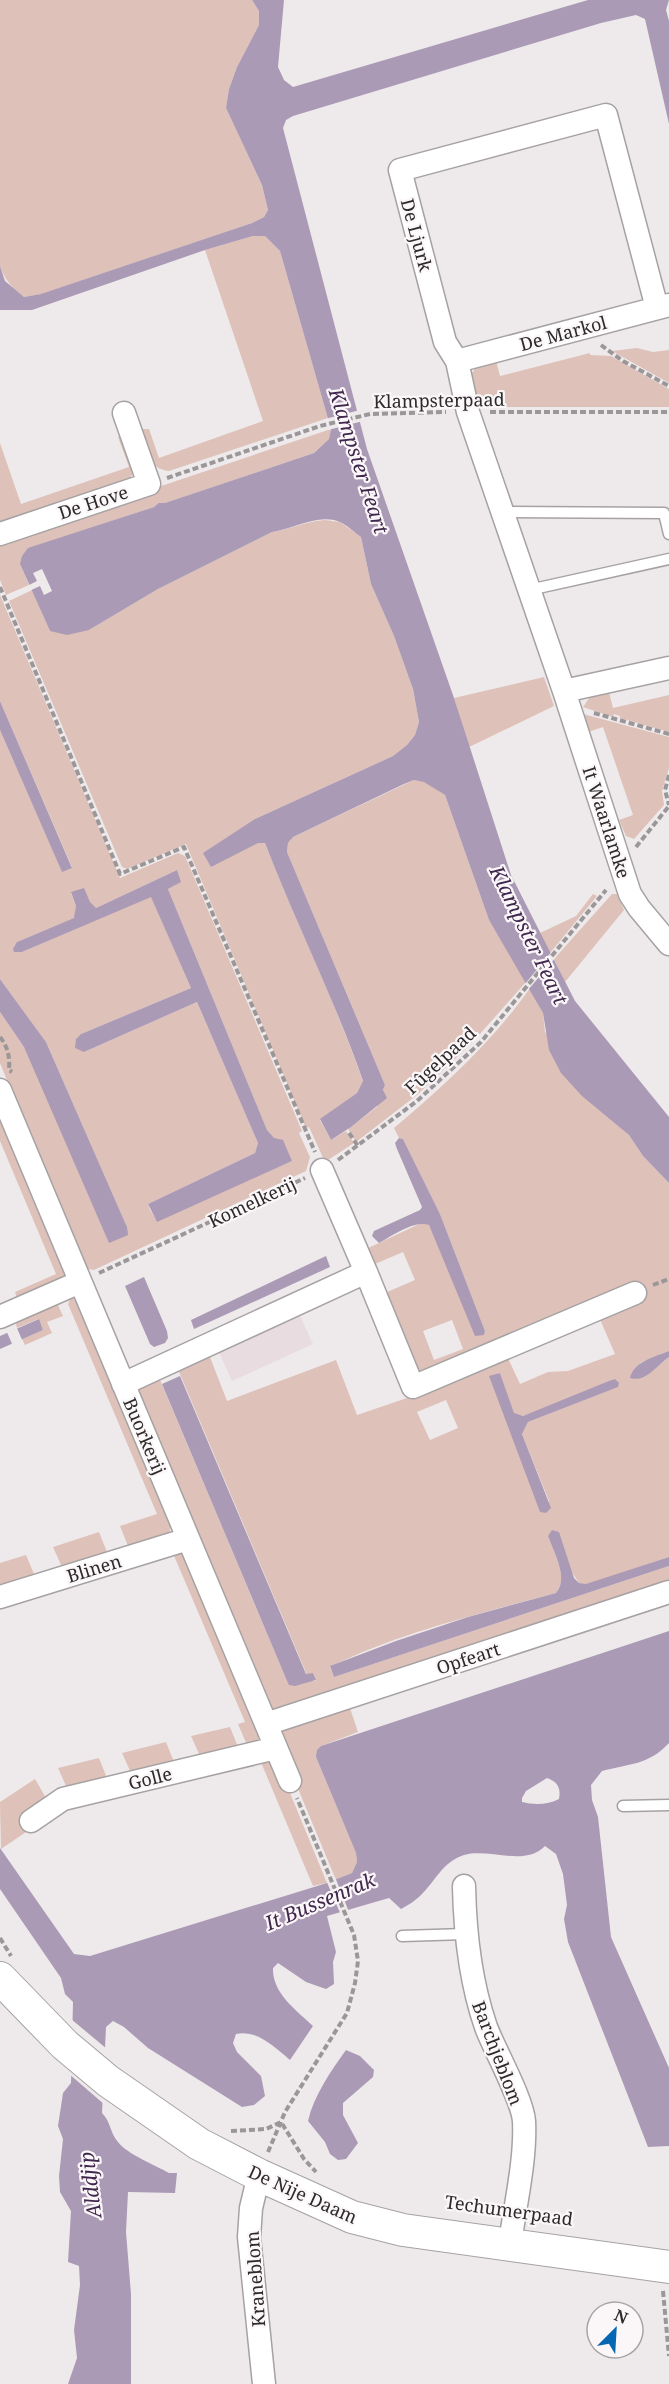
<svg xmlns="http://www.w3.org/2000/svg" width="669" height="2384" viewBox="0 0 669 2384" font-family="'Noto Serif',serif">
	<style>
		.built { fill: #e8dce0 }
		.green { fill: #dec1b8; fill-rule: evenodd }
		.water { fill: #ab9ab5; fill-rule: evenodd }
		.pier { fill: #eeeaeb }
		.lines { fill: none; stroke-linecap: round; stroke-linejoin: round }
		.lane-casing { stroke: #a6a2a3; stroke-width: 13 }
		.street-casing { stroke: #a6a2a3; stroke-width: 25 }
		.secondary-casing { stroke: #a6a2a3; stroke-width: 34 }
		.path { stroke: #9b9798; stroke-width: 4; stroke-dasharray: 6 3; stroke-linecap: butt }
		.lane { stroke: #fff; stroke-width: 10 }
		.street { stroke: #fff; stroke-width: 22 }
		.secondary { stroke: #fff; stroke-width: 32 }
		.labels { text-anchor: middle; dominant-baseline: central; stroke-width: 4.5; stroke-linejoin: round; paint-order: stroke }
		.street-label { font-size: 18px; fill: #2c2a2b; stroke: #fbf7f9 }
		.water-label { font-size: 20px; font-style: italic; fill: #40274d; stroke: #fbf7f9 }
	</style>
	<rect width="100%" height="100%" fill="#eeeaeb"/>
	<path class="built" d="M298,1311L313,1344L232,1381L217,1348Z"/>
	<path class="green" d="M0,0H252L259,11V25L237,67L229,89L226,108L262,185L268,210L264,217L252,223L42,294L24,297C11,287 5,280 0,266Z
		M253,236H265L280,251L328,418L169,471C147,469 146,447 141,429H149L159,458L263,421L205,250Z
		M637,348L653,352L669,350V383L612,351Z
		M590,353V355L611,356L669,389V407H487L481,406L476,398L471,375L476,367L496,361L500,376Z
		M331,429L329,439L314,453L103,524L20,564L29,585L6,595L0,580V540Z
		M122,435L134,471L128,482L0,526V443L21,504L129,467L118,437Z
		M325,520L340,522L361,537L371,584L394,636L413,689L419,722L415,735L407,745L393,756L255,819L258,843H265C296,924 335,1000 363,1082L357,1093L320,1120L331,1140L346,1131L354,1143L325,1162L309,1127L306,1128L186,844L127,869L122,867L9,601L32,590L50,631L89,630L158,589L272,532C291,529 306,521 325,520Z
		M0,595L120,878L178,853L185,856L302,1131L299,1133L310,1157L306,1171L94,1270L83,1268L0,1063V1012L24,1047L127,1227L46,1042L0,979V730L62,871L72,867L0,701ZM177,870L180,882L168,889L267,1130L292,1161L157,1221L150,1210L148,1204L255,1153L258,1143L197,1002L84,1052L81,1034L191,988L151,896L22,952L17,942L75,918L76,906L71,893L96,908Z
		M544,677L554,706L469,747L454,698Z
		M609,692L613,708L669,695V732L620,718V716L614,714L613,717L583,707L590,697Z
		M583,714L669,737V768L662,791L664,805L634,839L626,836L619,820L633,815L603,727L588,732Z
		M414,780L424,781L445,795L489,920L526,982L471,1044L417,1095L356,1142L348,1129L377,1107L385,1085L287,852L288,843L293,837Z
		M593,894L597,896L550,953L540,933L576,916Z
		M612,894H617L624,910L565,982L554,959Z
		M530,988L543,1013L545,1032L612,1119L629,1135L643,1156L669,1183V1351L640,1363L644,1377L669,1357V1557L586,1585L579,1583L548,1536C554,1553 569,1578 556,1593C482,1613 398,1633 330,1667L334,1677L669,1566V1580L287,1705L289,1712L271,1710L137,1390L140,1386L158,1375L287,1681H316L313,1673L307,1675L177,1367L208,1352L227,1401L336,1360L357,1415L410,1397L507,1356L520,1384L548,1372L568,1371L615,1354L599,1317L424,1372L417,1369L364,1250L417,1225L424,1223L429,1225L484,1335L485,1331L440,1214L403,1139L399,1138L394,1128C444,1086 493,1041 530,988ZM403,1252L415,1280L387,1292L375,1264ZM452,1320L463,1349L434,1360L423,1331ZM500,1373L514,1414L523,1416L619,1383L617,1387L528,1422L522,1434L549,1501L546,1513L540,1511L490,1377ZM446,1400L458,1428L430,1440L417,1412Z
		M0,1113L65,1272L63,1279L17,1298L15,1292L56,1274L0,1141Z
		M71,1297L79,1303L172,1524L169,1533L128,1546L120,1526L157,1514L68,1304Z
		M57,1303L63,1316L47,1322L52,1333L25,1345L22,1339L43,1330L38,1319L17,1328L16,1325L18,1317Z
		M99,1532L107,1552L105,1556L62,1567L53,1547Z
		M172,1551L183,1553L260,1735L256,1744L247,1745L238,1724L245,1722Z
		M26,1555L34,1574L32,1579L0,1589V1563Z
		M348,1702L358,1732L321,1746L316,1757L356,1853L357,1862L352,1873L336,1880L294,1779L282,1741V1732L287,1724Z
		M230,1727L238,1747L200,1756L191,1736Z
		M166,1742L174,1762L131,1773L122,1753Z
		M99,1758L107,1778L67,1788L58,1768Z
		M260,1760L270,1762L281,1771L327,1883L313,1886Z
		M35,1779L46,1798L29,1830L1,1849L0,1802Z"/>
	<path class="water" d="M252,0H284L278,67L284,80L293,87L588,0H669L666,10L669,21V124L645,19L636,15L601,23L293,116L286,120L283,128L367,449L454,698L511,875L575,1001L669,1117V1183L643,1156L629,1135L582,1096L561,1073L549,1050L543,1013L489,920L445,795L424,782L414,780L404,784L293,837L288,843L287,852L385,1085L383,1090L387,1098L351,1127L331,1140L320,1119L357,1093L363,1081C335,1000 296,924 265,843H258L211,867L203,853L255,819L393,756L407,745L415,735L419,722L413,689L394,636L371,584L361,537C355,533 349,527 342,523C320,512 294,529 272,532L158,589L89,630L67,635L50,631L20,564L22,556L28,548L154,507L159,503H165L314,453L329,439L331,429L280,251L265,236H253L205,250L32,310H0V266L5,281L24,297L41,294L252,223L264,217L268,210L262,185L226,108L229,89L237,67L259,25V11Z
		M0,701L72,868L62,872L0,730Z
		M177,870L181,882L168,889L267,1130L274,1138L283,1140L292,1161L157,1222L148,1204L255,1153L258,1143L197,1002L84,1052L75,1048L76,1039L81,1034L191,988L151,897L22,952H14L13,949L17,942L74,918L76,906L71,892L84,888L90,902L96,908Z
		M0,979L46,1042L127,1227L128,1235L109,1243L24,1047L0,1012Z
		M399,1138L403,1139L440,1214L485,1331L484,1335L475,1336L429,1225C414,1220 392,1236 379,1243L372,1236L374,1231L420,1210L422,1207L397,1149L395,1143Z
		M326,1256L330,1267L194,1329L191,1320Z
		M144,1277L167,1331L168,1338L165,1343L154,1347L150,1344L125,1286Z
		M39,1319L43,1330L0,1349V1336Z
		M669,1351V1357C657,1365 646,1383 630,1378C634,1361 655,1357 669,1351Z
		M500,1373L514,1413L523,1416L609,1381L615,1379L619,1383L618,1387L528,1422L522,1434L551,1508L546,1513L540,1512L489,1376Z
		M180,1376L306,1674L313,1673L316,1680L295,1686L289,1685L287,1681L162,1384Z
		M552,1530L559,1532L574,1578L579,1583L586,1584L669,1557V1566L334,1677L330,1666L396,1641L468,1617L556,1593C569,1578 554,1553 548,1536Z
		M669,1631V1743C649,1765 628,1764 602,1771L591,1785L592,1800L598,1817L611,1937L669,2068V2146L648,2147L568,1942L564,1919L567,1905L563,1874L556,1854L545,1846C525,1867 490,1848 464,1855C442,1862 435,1882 420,1896C415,1901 408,1905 401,1909L389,1898L327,1916L336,1952L333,1962L334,1984L326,1989L306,1982L278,1963L273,1968C272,1993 296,2010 313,2026L290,2060C275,2048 257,2029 236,2034L233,2043L237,2052L261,2076L265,2096L254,2105L242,2107L148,2048L124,2027L113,2021L106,2027L102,2113C111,2122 110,2133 118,2142C127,2154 155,2165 169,2173H177L175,2193L128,2192L126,2232L131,2294V2384H68L77,2358L74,2330L80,2285L79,2266L68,2262L71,2211L60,2192L59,2176L63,2139L58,2126L63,2093L71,2083L73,2002L65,1994L61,1978L0,1889V1848L74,1954L90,1956L327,1883L352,1873L357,1862L356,1853L316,1757L317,1750L321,1746ZM547,1778C558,1782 561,1788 559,1799C548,1805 534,1805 522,1802V1798L526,1791Z
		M346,2050L360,2056L374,2070L373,2077L343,2103V2115L358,2143L346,2159L338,2160L330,2154L325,2142L308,2121C314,2095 331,2071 346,2050Z"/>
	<path class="pier" d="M360,410L363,421L328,430L325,419Z
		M42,569L52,591L44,595L40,586L29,591L27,586L37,581L33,573Z
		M553,950L556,957L528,990L525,984Z
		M16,1326L23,1342L13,1346L6,1330Z
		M335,1877L349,1912L341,1915L326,1880Z
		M71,2019L107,2049L105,2105L68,2073Z"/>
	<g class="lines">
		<g class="lane-casing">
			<path id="lane" d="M502,512L664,513L669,534
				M529,590L669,559
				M623,1806L669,1805
				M402,1936L465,1934"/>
		</g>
		<g class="street-casing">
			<path id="street" d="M657,308L606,115L400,170L445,342L457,361L468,412L564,691L630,894L639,908L669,944
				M457,361L669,305
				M0,534L149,484L124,413
				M564,691L669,668
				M0,1090L290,1781
				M322,1170L366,1272
				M0,1317L80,1282
				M123,1384L366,1272L413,1387L635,1293
				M0,1597L188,1539
				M266,1724L669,1592
				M31,1821L63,1799L276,1748
				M464,1886C465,1935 470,1981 486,2027C495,2051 522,2098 524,2121C526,2160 515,2205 510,2244
				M259,2175L251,2208L249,2237L264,2384"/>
		</g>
		<g class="secondary-casing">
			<path id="secondary" d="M0,1978L65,2045L108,2081L199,2144L259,2175L352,2217L403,2230L669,2267"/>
		</g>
		<path class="path" d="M601,345L623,361L669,386
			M490,412H669
			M167,478L320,426L370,414L446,412
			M0,587L120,874L184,847L315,1152
			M594,713L669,734
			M669,775L665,790L669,805
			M636,847L669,806
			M0,1037C8,1047 10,1057 9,1070L12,1072
			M349,1133L358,1146
			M338,1160L417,1101L481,1042L606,890
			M99,1273L305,1178
			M653,1285L669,1279
			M0,1938L11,1956
			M231,2131L266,2129L281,2122L304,2159L316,2172
			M268,2152L285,2112L347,2013L355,1983L358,1961L354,1935L297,1798
			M663,2291L669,2356"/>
		<use href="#lane" class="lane"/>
		<use href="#street" class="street"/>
		<use href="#secondary" class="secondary"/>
	</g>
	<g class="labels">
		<g class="street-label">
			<text transform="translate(417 235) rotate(75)">De Ljurk</text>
			<text transform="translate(563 333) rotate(-15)">De Markol</text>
			<text transform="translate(439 400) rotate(-1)">Klampsterpaad</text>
			<text transform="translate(93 502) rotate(-18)">De Hove</text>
			<text transform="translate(607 822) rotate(72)">It Waarlamke</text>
			<text transform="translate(440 1060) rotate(-43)">Fûgelpaad</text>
			<text transform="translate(252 1202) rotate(-25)">Komelkerij</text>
			<text transform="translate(145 1436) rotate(67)">Buorkerij</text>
			<text transform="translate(94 1568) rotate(-17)">Blinen</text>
			<text transform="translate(468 1658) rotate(-18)">Opfeart</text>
			<text transform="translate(150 1778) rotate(-14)">Golle</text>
			<text transform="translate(498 2053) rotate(69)">Barchjeblom</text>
			<text transform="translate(303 2194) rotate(24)">De Nije Daam</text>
			<text transform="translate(509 2210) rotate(8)">Techumerpaad</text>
			<text transform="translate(255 2279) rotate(-94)">Kraneblom</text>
		</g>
		<g class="water-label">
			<text transform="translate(359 461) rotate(72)">Klampster Feart</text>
			<text transform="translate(529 935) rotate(64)">Klampster Feart</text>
			<text transform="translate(320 1901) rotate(-23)">It Bussenrak</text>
			<text transform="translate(90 2185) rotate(-97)">Alddjip</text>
		</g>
	</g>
	<g transform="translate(615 2330) rotate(24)"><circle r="28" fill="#fbf7f9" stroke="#a8a5a7" stroke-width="1.5"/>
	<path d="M0-4.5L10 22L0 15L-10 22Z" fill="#0566b3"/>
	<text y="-9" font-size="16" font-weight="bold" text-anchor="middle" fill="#2c2a2b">N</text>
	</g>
</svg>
